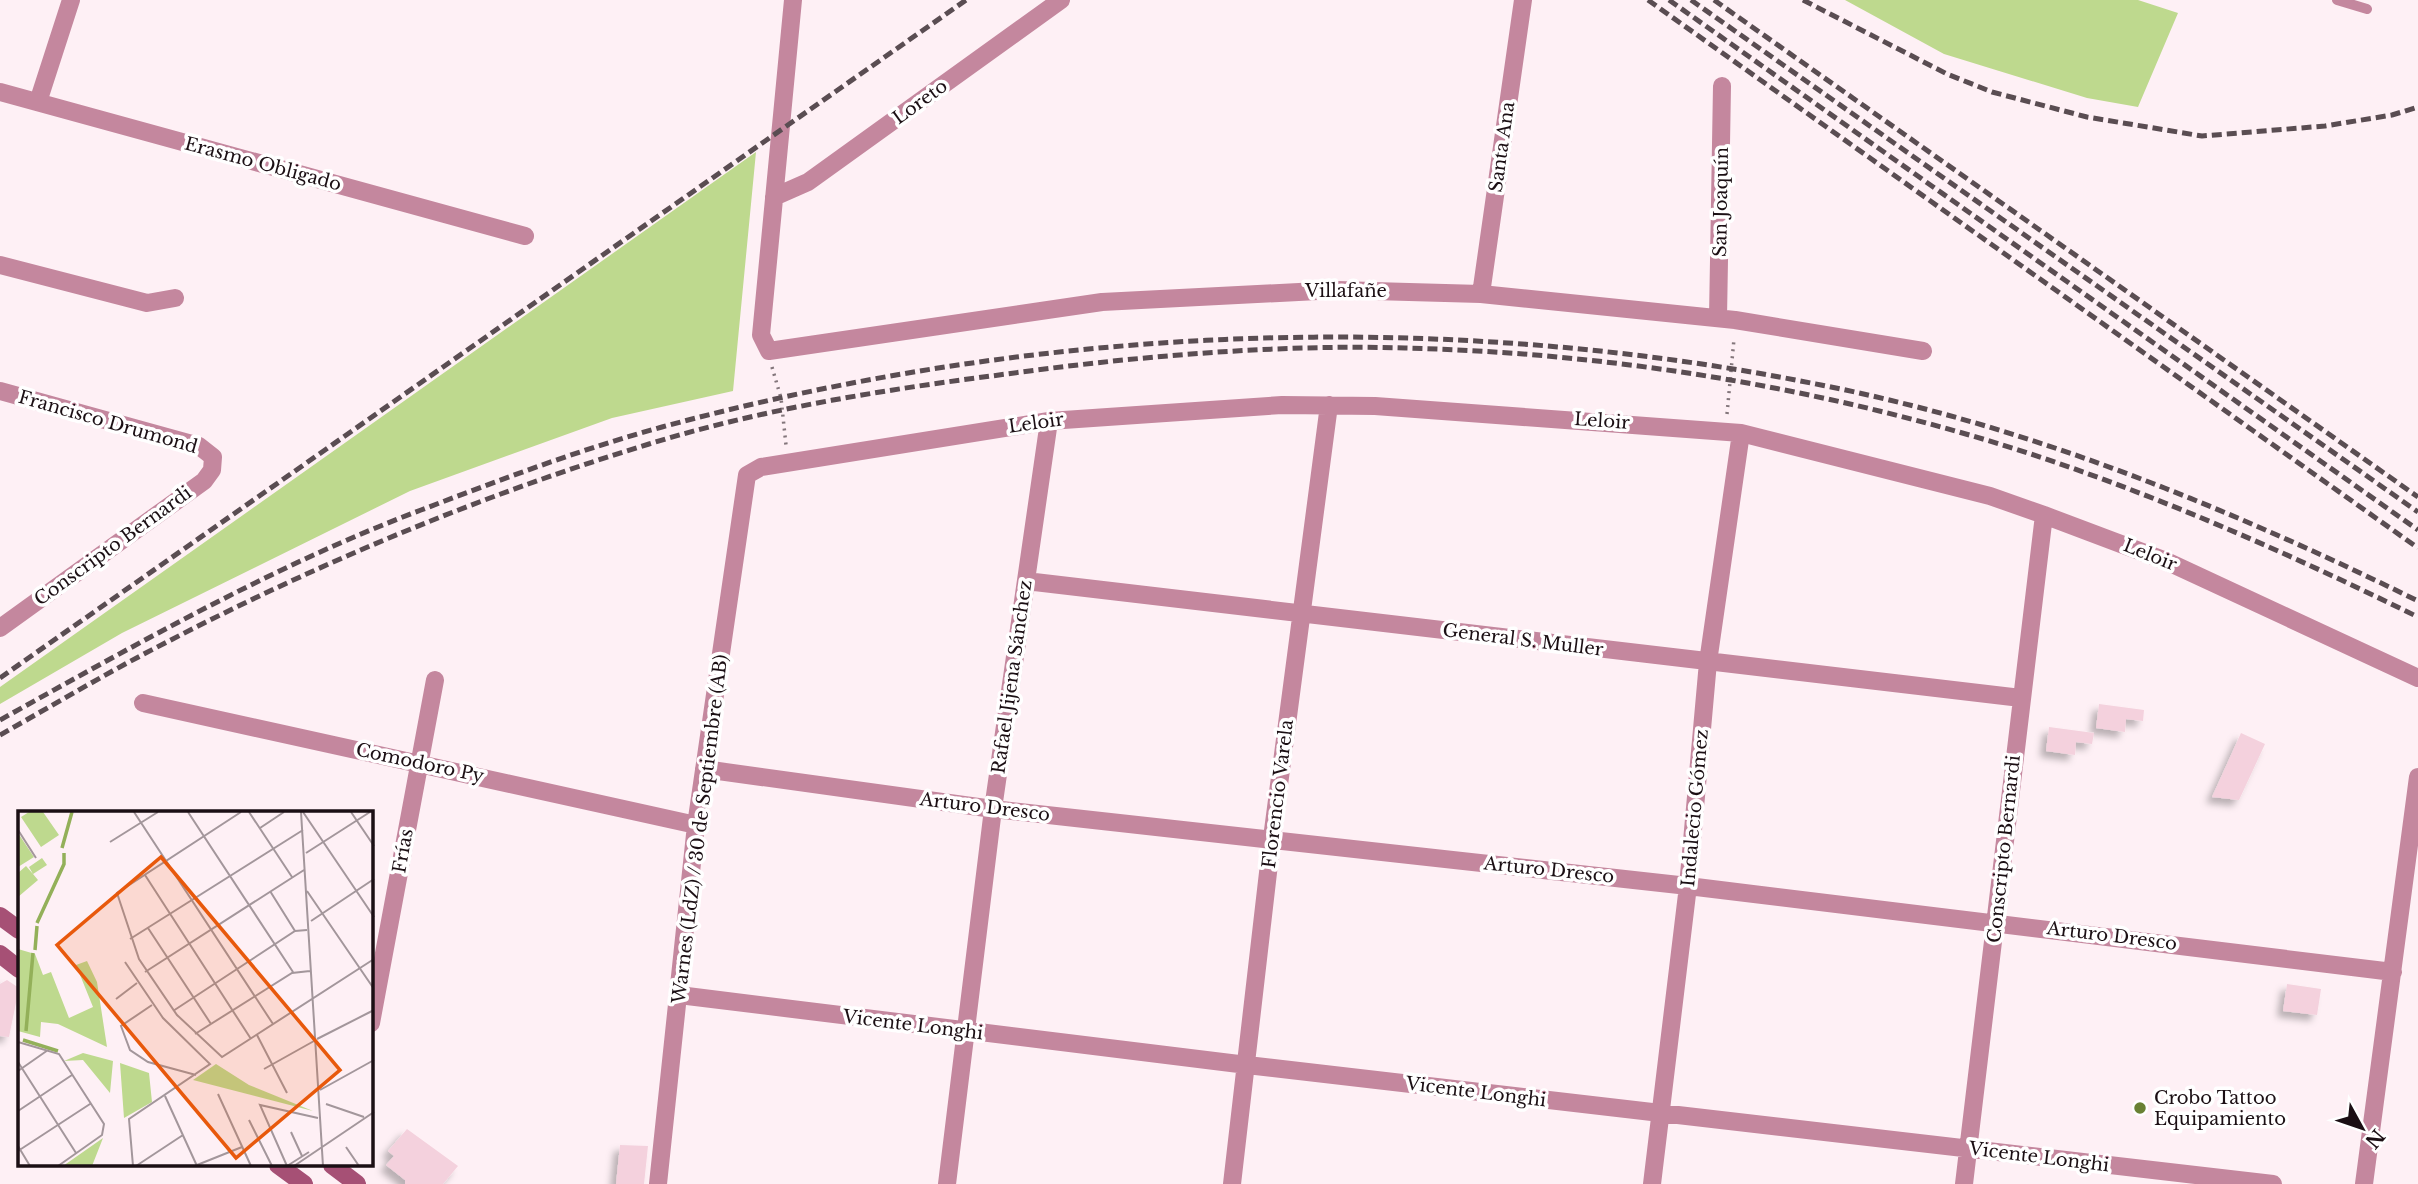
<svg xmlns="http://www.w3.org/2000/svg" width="2418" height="1184" viewBox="0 0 2418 1184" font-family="'Libre Baskerville',serif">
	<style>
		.green { fill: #bed98e }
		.building { fill: #f4d1dd; filter: url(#shadow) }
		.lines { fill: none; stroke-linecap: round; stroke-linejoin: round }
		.path { stroke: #83767b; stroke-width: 3.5; stroke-dasharray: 2 5; stroke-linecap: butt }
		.lane { stroke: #c4879e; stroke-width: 10 }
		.street { stroke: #c4879e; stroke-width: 18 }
		.secondary { stroke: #a65075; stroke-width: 18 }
		.rail { stroke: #5a4d52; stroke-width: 5; stroke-dasharray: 10 5; stroke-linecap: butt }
		.poi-dot { fill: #698133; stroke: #fff; stroke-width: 2.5 }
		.labels { text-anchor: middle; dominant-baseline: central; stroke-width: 7; stroke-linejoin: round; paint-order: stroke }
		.street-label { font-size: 18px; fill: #1b0f14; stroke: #fff }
		.poi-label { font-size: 18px; fill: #1b0f14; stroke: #fff; text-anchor: start }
		.inset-river { fill: none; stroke: #93b059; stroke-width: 3.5 }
		.inset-road { fill: none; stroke: #a3969b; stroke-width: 2 }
		.view { fill: #e8590c; fill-opacity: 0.15; stroke: #e8590c; stroke-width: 3.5 }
		.inset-edge { fill: none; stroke: #1b0f14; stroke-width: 3.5 }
	</style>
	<defs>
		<filter id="shadow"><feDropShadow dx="-6" dy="6" stdDeviation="3.5" flood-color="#0004"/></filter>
	</defs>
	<rect width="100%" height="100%" fill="#fef0f5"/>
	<path class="green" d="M1845,0H2138L2178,13L2138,107L2087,98L1944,54Z
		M756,152L733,391L612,418L410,491L122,633L0,704V687Z"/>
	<path class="building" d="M2099,704L2144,710L2143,721L2126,719L2125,732L2096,728Z
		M2049,727L2094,733L2092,744L2076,742L2075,755L2046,751Z
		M2241,733L2265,744L2239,800L2212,797Z
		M7,980L19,988L9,1037L0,1036V984Z
		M2287,984L2321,989L2317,1015L2283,1011Z
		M407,1129L458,1166L443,1184H405V1180L386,1165L394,1156L388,1151Z
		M620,1145L648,1146L644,1184H616Z"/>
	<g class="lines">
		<path class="path" d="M772,367L781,398L786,445
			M1727,414L1734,339"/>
		<path class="lane" d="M2337,0L2367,9"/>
		<path class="street" d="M793,0L761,335L769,351L1102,302L1337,290L1481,294L1735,320L1923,351
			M0,92L525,236
			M38,102L71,0
			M774,197L808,182L1061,0
			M0,265L147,303L175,298
			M1481,294L1523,0
			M1718,318L1722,86
			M0,391L199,446L213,457L212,470L204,481L0,628
			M1026,581L2021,698
			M143,703L696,825
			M704,769L993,809L1688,886L2393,972
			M679,995L1247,1065L2273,1184
			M371,1023L435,680
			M658,1184L696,825L747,475L761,467L1049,421L1282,405L1375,406L1741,433L1990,496L2044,515L2166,561L2418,678
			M947,1184L993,809L1049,421
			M1232,1184L1272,838L1329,405
			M1652,1184L1688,886L1708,662L1741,433
			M1964,1184L2044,515
			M2364,1184L2418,777"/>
		<path class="secondary" d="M0,916L19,930
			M0,954L19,969
			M278,1165L304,1184
			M332,1165L357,1184"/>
		<path class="rail" d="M1648,0L2418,548
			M1669,0L2418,530
			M1691,0L2418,512
			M1714,0L2418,497
			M1803,0L1947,74L1992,92L2087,117L2202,136L2325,126L2392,115L2418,107
			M0,678L966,0
			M0,720C137,644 275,565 421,510C500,480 581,449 662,427C1037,325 1440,308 1821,385C2029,426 2229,508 2418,601
			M0,735C55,704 110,671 167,642C321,562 482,495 649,444C762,409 882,390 999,375C1129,357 1273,344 1405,348C1615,353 1831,389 2031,454C2164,498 2292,555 2418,617"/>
	</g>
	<circle class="poi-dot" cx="2140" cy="1108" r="7"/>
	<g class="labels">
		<g class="street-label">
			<text transform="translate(920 102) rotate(-36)">Loreto</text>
			<text transform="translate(1502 147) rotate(-82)">Santa Ana</text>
			<text transform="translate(263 164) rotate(15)">Erasmo Obligado</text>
			<text transform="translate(1721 202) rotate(-89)">San Joaquín</text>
			<text x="1346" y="291">Villafañe</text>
			<text transform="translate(1602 421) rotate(4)">Leloir</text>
			<text transform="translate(108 422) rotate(16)">Francisco Drumond</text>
			<text transform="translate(1036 423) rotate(-8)">Leloir</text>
			<text transform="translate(113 546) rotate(-36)">Conscripto Bernardi</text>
			<text transform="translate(2150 555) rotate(22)">Leloir</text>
			<text transform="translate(1523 640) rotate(7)">General S. Muller</text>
			<text transform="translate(1012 677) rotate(-82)">Rafael Jijena Sánchez</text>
			<text transform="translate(420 763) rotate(12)">Comodoro Py</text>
			<text transform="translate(1278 794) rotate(-83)">Florencio Varela</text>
			<text transform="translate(985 807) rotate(7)">Arturo Dresco</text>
			<text transform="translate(1695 808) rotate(-85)">Indalecio Gómez</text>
			<text transform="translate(700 829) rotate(-83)">Warnes (LdZ) / 30 de Septiembre (AB)</text>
			<text transform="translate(2004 849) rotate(-84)">Conscripto Bernardi</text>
			<text transform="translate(403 851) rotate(-80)">Frías</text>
			<text transform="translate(1549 870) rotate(6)">Arturo Dresco</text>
			<text transform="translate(2112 936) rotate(7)">Arturo Dresco</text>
			<text transform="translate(913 1025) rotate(7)">Vicente Longhi</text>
			<text transform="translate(1476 1092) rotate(7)">Vicente Longhi</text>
			<text transform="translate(2039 1157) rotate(7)">Vicente Longhi</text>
		</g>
		<g class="poi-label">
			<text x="2154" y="1098">Crobo Tattoo<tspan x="2154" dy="21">Equipamiento</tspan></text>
		</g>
	</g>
	<g transform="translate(18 811)">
		<rect width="355" height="355" fill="#fef0f5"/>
		<path d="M11,1H25L41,24L23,36L3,6ZM0,22L16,46L0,56ZM24,47L29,54L15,63L20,69L0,86V62L8,55L15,63L11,56ZM0,138L17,143L25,164L33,161L51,207L75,196L58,154L69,150L79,171L89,236L40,213L23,211L22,226L0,220ZM65,242L95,250L92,282L65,249L46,250ZM102,252L131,262L134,291L106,307ZM198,253L231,274L295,300L175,269ZM85,327L74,355H45Z" fill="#bed98e"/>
		<path class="inset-river" d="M44,37L54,1M19,112L46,53V42M17,139L19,115M8,220L15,142M5,229L40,240"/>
		<path class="inset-road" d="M116,1L255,213M170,1L275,161M223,1L99,82L121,148L159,204L204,246L356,148M231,1L274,66M283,1L305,355M285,1L356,106M333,1L356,35M242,17L266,1M0,19L18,47M92,31L140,1M288,42L352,1M127,64L233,228M252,80L277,120M289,80L356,178M293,110L356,68M130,117L193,213M112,128L285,19M107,151L145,207L192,253L111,308L115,355M127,161L286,59M98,188L119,172M134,194L103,215L112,239L130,251L178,264M155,200L277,120L289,119M177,223L274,162L292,160M239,224L269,282M299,228L356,199M0,231L41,243L86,313L84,324L40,355M0,251L58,342M246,258L296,230M0,260L30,239M302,279L356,249M200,283L233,355M147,285L179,355M308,293L346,306M0,300L54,264M231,309L254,355M273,321L284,345M0,335L12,355M328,336L341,355M0,340L72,293M179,354L224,336M118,355L165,324M269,355L242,294L300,307M269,355L291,341M276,355L356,301"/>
		<path class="view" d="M143,46L322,259L218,347L39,134Z"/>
		<rect width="355" height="355" class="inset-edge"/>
	</g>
	<g transform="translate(2362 1128) rotate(130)" stroke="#ffffff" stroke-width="5" paint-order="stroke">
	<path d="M0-5L12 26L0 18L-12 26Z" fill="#1b0f14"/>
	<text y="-10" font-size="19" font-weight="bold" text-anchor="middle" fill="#1b0f14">N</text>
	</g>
</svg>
